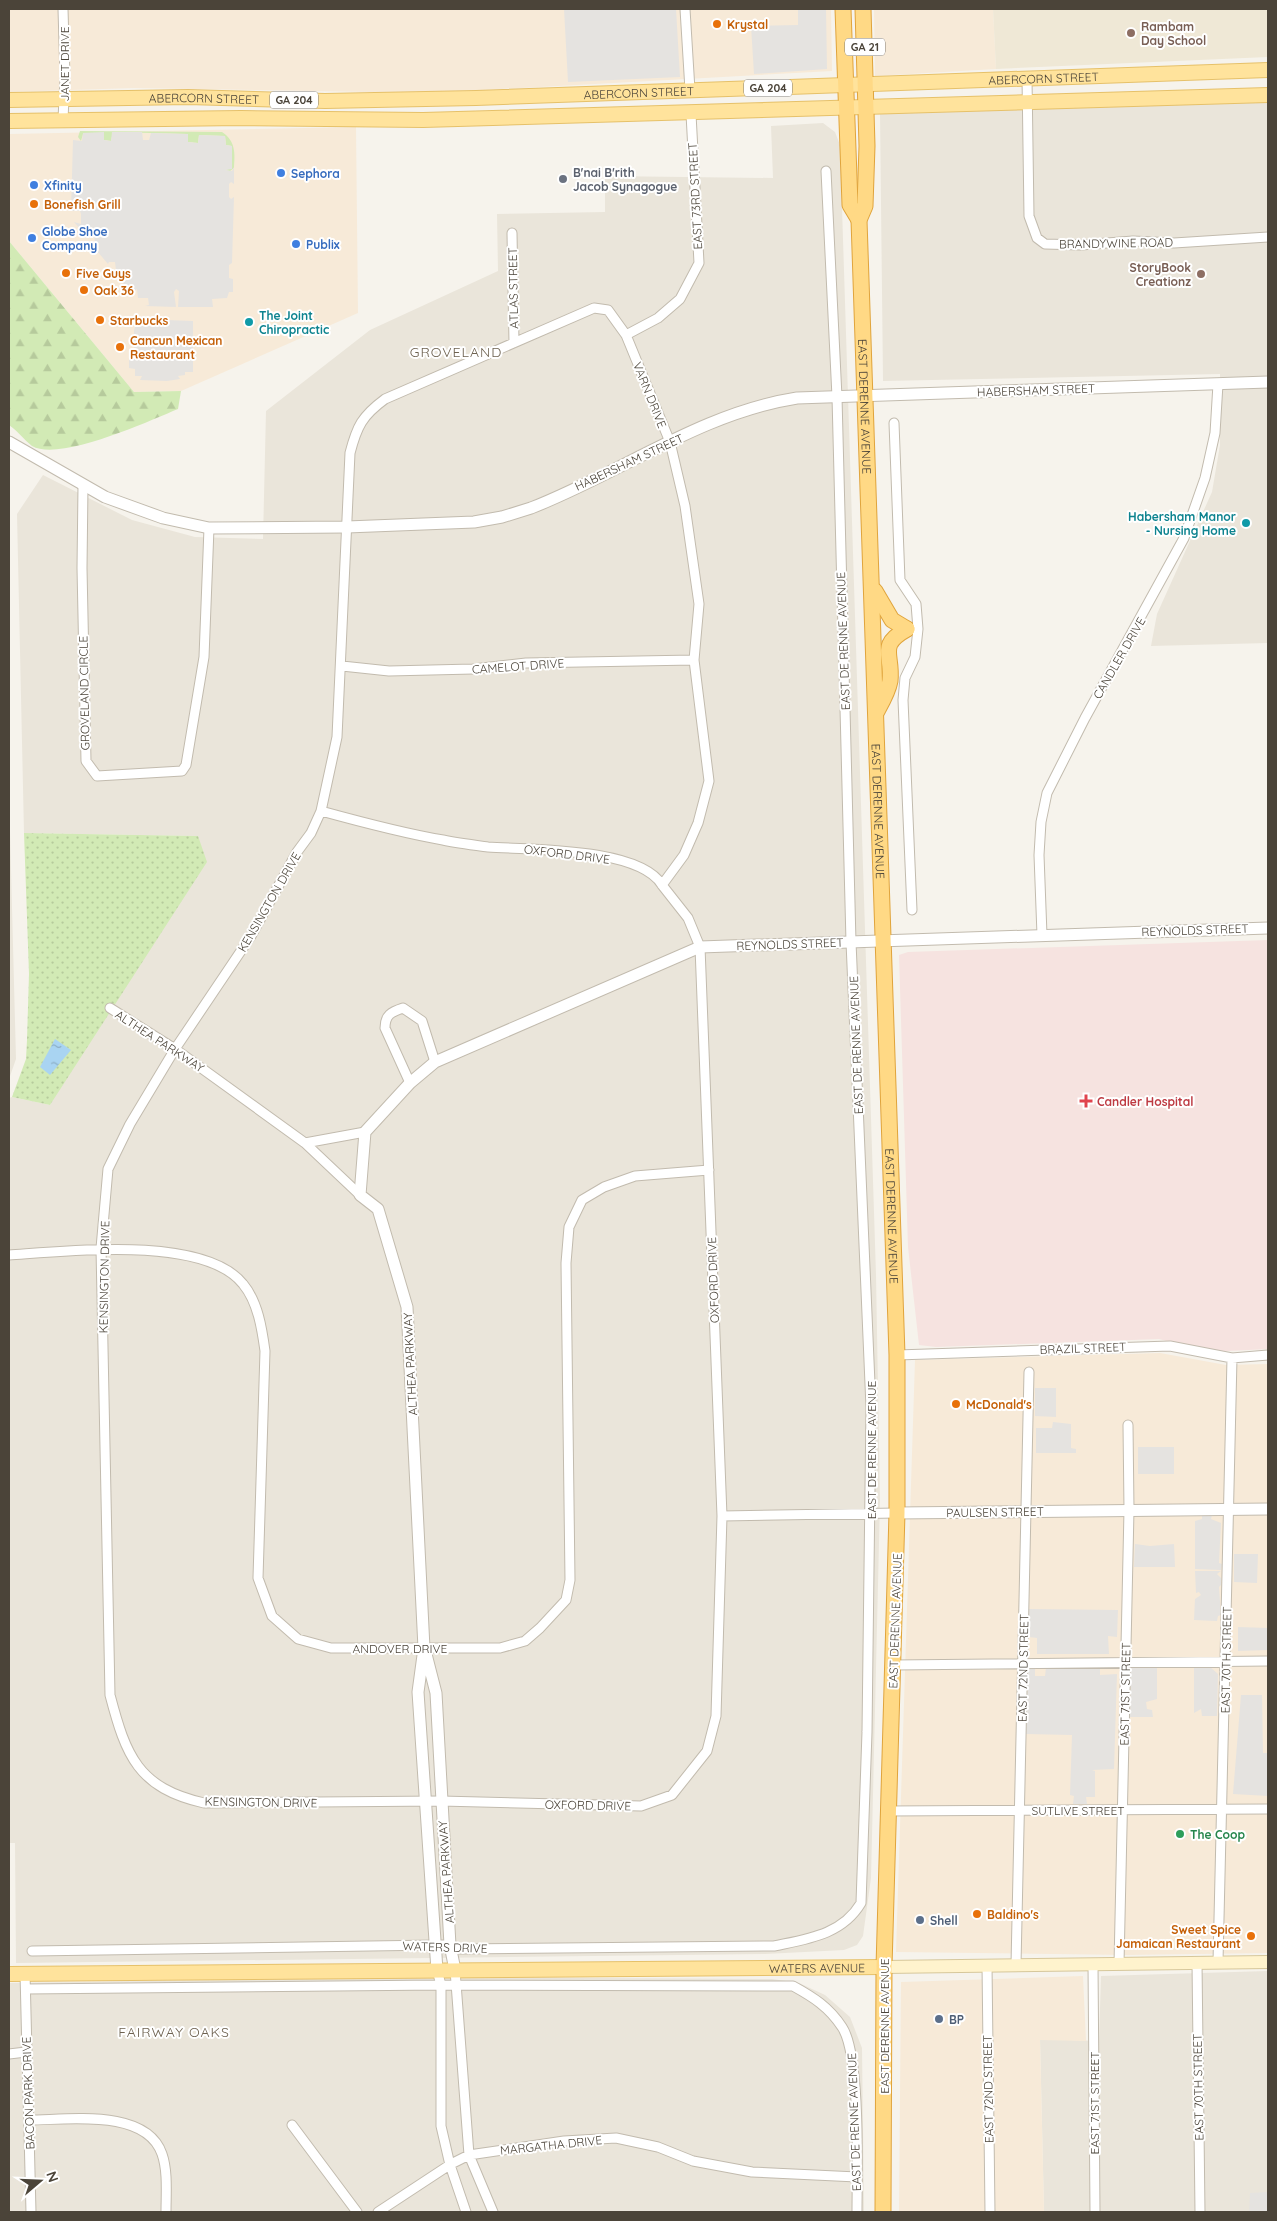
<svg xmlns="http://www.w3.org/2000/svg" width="1277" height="2221" viewBox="0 0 1277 2221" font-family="Quicksand,sans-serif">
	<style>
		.residential { fill: #eae5da }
		.commercial { fill: #f7ead8 }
		.education { fill: #efe8d6 }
		.medical { fill: #f6e3e0 }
		.grass { fill: #d2eab5 }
		.forest { fill: url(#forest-firs) }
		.park { fill: url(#park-dots) }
		.parking { fill: #e5e3e0 }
		.water { fill: url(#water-ripples) }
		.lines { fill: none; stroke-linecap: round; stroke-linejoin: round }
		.minor-casing { stroke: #c2bbae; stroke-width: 11 }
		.tertiary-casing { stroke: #c2bbae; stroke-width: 13 }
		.secondary-casing { stroke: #d6c79b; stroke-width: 14 }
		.primary-casing { stroke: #e6c16a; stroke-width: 16 }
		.trunk-casing { stroke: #e0a43c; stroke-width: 17 }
		.minor { stroke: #fff; stroke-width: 9 }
		.tertiary { stroke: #fff; stroke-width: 11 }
		.secondary { stroke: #fff3cd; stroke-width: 12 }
		.primary { stroke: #ffe39c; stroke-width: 14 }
		.trunk { stroke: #ffd985; stroke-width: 15 }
		.food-dot { fill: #e8710a; stroke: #fff; stroke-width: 2 }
		.education-dot { fill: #8d6e63; stroke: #fff; stroke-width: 2 }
		.shop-dot { fill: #3f7fe0; stroke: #fff; stroke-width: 2 }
		.worship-dot { fill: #6b7280; stroke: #fff; stroke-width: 2 }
		.culture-dot { fill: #0f9aa8; stroke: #fff; stroke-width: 2 }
		.health-dot { fill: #e0444e; stroke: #fff; stroke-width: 2 }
		.leisure-dot { fill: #2e9e5b; stroke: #fff; stroke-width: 2 }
		.service-dot { fill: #5c6f8a; stroke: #fff; stroke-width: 2 }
		.labels { text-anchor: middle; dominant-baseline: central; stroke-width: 4; stroke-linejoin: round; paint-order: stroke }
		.shield { fill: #fff; stroke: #817c74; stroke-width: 1 }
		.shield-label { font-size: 11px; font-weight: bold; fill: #4b4439 }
		.food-label { font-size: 12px; font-weight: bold; fill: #c56008; stroke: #fff; text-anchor: start }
		.education-label { font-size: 12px; font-weight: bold; fill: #785e54; stroke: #fff; text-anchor: start }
		.street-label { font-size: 12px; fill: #4b4439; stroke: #fff }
		.worship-label { font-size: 12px; font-weight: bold; fill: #5b616d; stroke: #fff; text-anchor: start }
		.shop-label { font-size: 12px; font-weight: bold; fill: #366cbe; stroke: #fff; text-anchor: start }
		.culture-label { font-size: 12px; font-weight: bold; fill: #0d838f; stroke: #fff; text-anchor: start }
		.health-label { font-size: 12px; font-weight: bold; fill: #be3a42; stroke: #fff; text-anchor: start }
		.leisure-label { font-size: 12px; font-weight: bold; fill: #27864d; stroke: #fff; text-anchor: start }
		.service-label { font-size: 12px; font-weight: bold; fill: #4e5e75; stroke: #fff; text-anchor: start }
		.neighbourhood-label { font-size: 14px; letter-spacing: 1px; fill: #6e6250; stroke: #fff }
	</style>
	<defs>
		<pattern id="forest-firs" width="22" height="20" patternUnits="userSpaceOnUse" patternTransform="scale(1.25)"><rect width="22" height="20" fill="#d2eab5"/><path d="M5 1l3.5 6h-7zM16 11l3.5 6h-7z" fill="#b6ca9c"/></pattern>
		<pattern id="park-dots" width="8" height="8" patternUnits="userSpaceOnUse" patternTransform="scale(1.25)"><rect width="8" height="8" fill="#d2eab5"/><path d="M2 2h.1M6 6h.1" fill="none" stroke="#b6ca9c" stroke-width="1.8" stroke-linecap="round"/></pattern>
		<pattern id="water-ripples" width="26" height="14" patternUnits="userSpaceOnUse" patternTransform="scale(1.25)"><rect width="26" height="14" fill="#a9d4f2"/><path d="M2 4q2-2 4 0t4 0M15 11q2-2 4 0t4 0" fill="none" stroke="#8caec5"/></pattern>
	</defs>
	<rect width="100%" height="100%" fill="#f6f3ec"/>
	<path class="residential" d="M1268,100V643L1151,646L1157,614L1212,492L1220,445V374L883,381L880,113Z
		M823,123L835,132L840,145L876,1275L880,1501L871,1878L863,1936L857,1945L844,1950L765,1954L16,1963L15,1843H9V1098L12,1097L50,1105L198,836L24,833L17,514L43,475L132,520L195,537L263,539L266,411L370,330L498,271L497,214L605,212V176L773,178L771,126Z
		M9,793L16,1059L9,1079Z
		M1268,1971V2212H1044L1040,2039L1099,2041L1101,1976Z
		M426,1977L772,1979L799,1983L825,1995L850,2017L862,2048L864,2212H9V1983Z"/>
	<path class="commercial" d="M9,9H831L832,71L428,93L134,88L9,92Z
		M874,9H993L996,69L875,76Z
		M356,127L358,313L181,391L134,392L9,241V134Z
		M1160,1353L1226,1365L1268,1364V1953L1126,1955L896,1952L915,1360Z
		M1083,1976L1086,2041L1040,2040L1044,2212H899L901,1982Z"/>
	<path class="education" d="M993,9H1268V57L996,69Z"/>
	<path class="medical" d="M1268,940V1349L1209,1352L1159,1339L936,1347L919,1345L908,1247L899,955L908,952Z"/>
	<path class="grass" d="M80,131L222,132C236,141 235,154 234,168L230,171L225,170L232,168V146L226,145L225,136L199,135L198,143L188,142L187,134L113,132L111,141L104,140V133L83,134L81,141L78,137Z"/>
	<path class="forest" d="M9,241L134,392L181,391L178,409C149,421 60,462 32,446C24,440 18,431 9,425Z"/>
	<path class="park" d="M24,833L198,836L207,862L50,1105L12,1097L26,1059L27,1040L29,974Z"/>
	<path class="parking" d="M564,9H676L680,77L568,82Z
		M798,9H826L827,69L754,74L751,26L798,25Z
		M104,132V140L111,141L112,132H142L143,140H149L151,133L188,134V142L198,143L199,135L225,136L226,145L232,146V169L225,170L232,171L234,167V184L231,182L229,184V197L231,199L234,197L232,263L229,265V278L233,279V292H229L227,298L212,299L213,307H178L179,291L176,289L174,292L176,307L145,306L149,305L148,298H138L137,289L131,293L119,278H123L124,270H116L115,262H109L108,264L97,251H99V243H95L94,234H88L87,237L74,222L81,224V214L80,211H71L73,140L82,141L83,133Z
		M166,320L193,321V372H185V375L178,376L180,379L167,381L140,380L142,376H135V369L129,368V357L134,356V330L137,323L143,325V321H167Z
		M1035,1388H1056V1417L1035,1416Z
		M1053,1422L1071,1424V1448L1076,1449V1453H1036V1428H1052Z
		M1138,1447H1174V1474H1138Z
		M1202,1515H1212L1211,1519L1221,1523L1219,1563L1222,1564L1221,1570L1195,1569V1521L1202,1519Z
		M1135,1544L1150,1546L1174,1544L1175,1567H1134Z
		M1234,1554H1258L1257,1583L1234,1582Z
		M1195,1571H1221L1217,1574L1221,1578V1585L1219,1587L1221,1615L1218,1616L1217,1621L1194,1620L1195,1599L1201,1595L1199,1592L1196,1593Z
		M1029,1609L1118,1610L1117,1637L1108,1636L1109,1654H1037V1638L1029,1637Z
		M1238,1627L1268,1628V1650L1238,1651Z
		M1209,1666L1218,1674L1217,1716H1202L1201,1709L1194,1713V1667Z
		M1100,1667V1675L1117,1674L1114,1769L1092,1770L1095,1771V1797H1086L1087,1804H1073L1074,1796L1070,1795L1072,1735L1026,1734L1028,1669L1035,1668V1676H1045L1046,1668Z
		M1131,1668H1157V1699L1146,1702L1147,1709L1152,1710L1153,1717H1130Z
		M1241,1695H1262L1263,1753H1268V1796L1233,1794Z
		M1268,2192V2212H1249L1250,2193Z"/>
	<path class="water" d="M55,1039L71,1050L50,1075L40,1067Z"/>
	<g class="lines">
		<g class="minor-casing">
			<path id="minor" d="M63,9L65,78L63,119
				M685,9L690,90
				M1027,78L1029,216L1037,238L1045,244L1081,245L1133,241L1174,243L1268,237
				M512,233L514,343
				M626,335L658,318L680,299L699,263L691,114
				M894,423L900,580L916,604L918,629L915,657L905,678L903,700L912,910
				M83,486L82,568L86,761L97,776L182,771L186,765L204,657L209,528
				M342,666L389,671L473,669L526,663L694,660
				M321,811C361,822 402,833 443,840C457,843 473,845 488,847C528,850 639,847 662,885L688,918L700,947L722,1516L716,1716L707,1751L672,1795L641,1806L441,1801L204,1803C138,1788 126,1756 110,1695L101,1248L108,1169L130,1124L175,1049L251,936L297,852L311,833L321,811L337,737L350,453C357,426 362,416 385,399L594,308L608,310L626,335L670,442L685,506L699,604L694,660L709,781L698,823L684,855L662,885
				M1042,935L1039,855L1041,822L1047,793L1085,718L1184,538L1205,478L1215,433L1218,384
				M110,1008L175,1049L305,1143L360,1195
				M410,1083L385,1028C385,1015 391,1012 403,1008L422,1021L435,1062
				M305,1143L365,1132
				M9,1255C66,1251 204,1235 243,1284C258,1302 262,1329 265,1351L258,1578L272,1616L298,1639L331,1648H500L525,1641L540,1628L566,1600L570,1580L566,1263L569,1227L582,1200L604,1187L635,1176L709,1170
				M897,1355L1170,1346L1232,1358L1268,1355
				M722,1516L897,1513
				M894,1665L1268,1661
				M888,1811L1268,1809
				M32,1951L436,1945H450L460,1949L774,1946C807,1939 842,1935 861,1903L867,1732L871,1407L851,942L837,397L826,171
				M1218,1962L1232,1358
				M1197,1963L1200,2212
				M1093,1964L1095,2212
				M1119,1964L1129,1510L1128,1425
				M987,1965L990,2212
				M1016,1965L1029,1372
				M437,1970L441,1985V2126L450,2165L466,2212
				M455,1970L469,2155L493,2212
				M25,1973L31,2212
				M26,1989L441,1985L793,1986C813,1997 829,2007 842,2027C861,2055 857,2174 857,2212
				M9,2054L26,2052
				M29,2120C68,2120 146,2108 162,2154C168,2171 166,2194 166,2212
				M292,2125L357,2212
				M378,2212L451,2164L469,2155L564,2141L616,2138L658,2147L693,2161L752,2172L857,2177"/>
		</g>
		<g class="tertiary-casing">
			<path id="tertiary" d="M9,442L105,497L163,518L209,528L347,527L474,522L502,517L531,508C621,473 701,413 797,398L1268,382
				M897,1513L1268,1509
				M426,1654L436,1693L450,1945L455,1970
				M437,1970L418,1692L424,1648L407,1307L378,1209L360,1195L365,1132L410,1083L435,1062L700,947L1268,928"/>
		</g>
		<g class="secondary-casing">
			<path id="secondary" d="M884,1967L1268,1962"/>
		</g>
		<g class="primary-casing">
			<g id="primary">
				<path id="s1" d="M9,100L188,97L325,101L476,98L1268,70"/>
				<path d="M9,121L241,118L423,120L1268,95"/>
				<path id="s2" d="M9,1974L884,1967"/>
			</g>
		</g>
		<g class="trunk-casing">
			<g id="trunk">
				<path d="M843,9L850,205L859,220"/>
				<path id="s3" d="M863,9L867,146L865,206L859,220L897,1355V1513L884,1967L883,2212"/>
				<path d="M875,591L892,620L907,629"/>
				<path d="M877,711C882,702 888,692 890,681C893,654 877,646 907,629"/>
			</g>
		</g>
		<use href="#minor" class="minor"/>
		<use href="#tertiary" class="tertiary"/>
		<use href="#secondary" class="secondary"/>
		<use href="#primary" class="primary"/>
		<use href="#trunk" class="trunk"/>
	</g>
	<g class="food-dot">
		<circle cx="717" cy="24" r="5"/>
		<circle cx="34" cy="204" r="5"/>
		<circle cx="66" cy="273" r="5"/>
		<circle cx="84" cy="290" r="5"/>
		<circle cx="100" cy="320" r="5"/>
		<circle cx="120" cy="347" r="5"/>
		<circle cx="956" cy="1404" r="5"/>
		<circle cx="977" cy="1914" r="5"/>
		<circle cx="1251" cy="1936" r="5"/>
	</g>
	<g class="education-dot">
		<circle cx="1131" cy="33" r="5"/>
		<circle cx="1201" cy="274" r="5"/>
	</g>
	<g class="shop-dot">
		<circle cx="281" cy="173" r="5"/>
		<circle cx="34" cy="185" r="5"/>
		<circle cx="32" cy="238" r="5"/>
		<circle cx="296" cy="244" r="5"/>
	</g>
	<circle class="worship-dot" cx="563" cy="179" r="5"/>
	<g class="culture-dot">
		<circle cx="249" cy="322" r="5"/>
		<circle cx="1246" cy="523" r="5"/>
	</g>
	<path class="health-dot" d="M1083.5 1093.5h5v5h5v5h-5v5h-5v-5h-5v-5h5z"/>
	<circle class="leisure-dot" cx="1180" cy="1834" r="5"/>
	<g class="service-dot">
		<circle cx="920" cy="1920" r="5"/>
		<circle cx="939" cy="2019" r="5"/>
	</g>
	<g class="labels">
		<g class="shield">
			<rect x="845" y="38.5" width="40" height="17" rx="4"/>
			<rect x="744" y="79.5" width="48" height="17" rx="4"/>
			<rect x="270" y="91.5" width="48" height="17" rx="4"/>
		</g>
		<g class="shield-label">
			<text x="865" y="47">GA 21</text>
			<text x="768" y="88">GA 204</text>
			<text x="294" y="100">GA 204</text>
		</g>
		<g class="food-label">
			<text x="727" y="24">Krystal</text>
			<text x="44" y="204">Bonefish Grill</text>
			<text x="76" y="273">Five Guys</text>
			<text x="94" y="290">Oak 36</text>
			<text x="110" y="320">Starbucks</text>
			<text x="130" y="340">Cancun Mexican<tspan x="130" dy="14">Restaurant</tspan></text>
			<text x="966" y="1404">McDonald's</text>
			<text x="987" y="1914">Baldino's</text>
			<text x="1241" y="1929" text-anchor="end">Sweet Spice<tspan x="1241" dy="14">Jamaican Restaurant</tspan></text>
		</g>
		<g class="education-label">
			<text x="1141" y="26">Rambam<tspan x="1141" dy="14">Day School</tspan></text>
			<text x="1191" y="267" text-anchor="end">StoryBook<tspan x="1191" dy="14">Creationz</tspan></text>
		</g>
		<g class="street-label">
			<text transform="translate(64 64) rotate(-90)">JANET DRIVE</text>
			<text stroke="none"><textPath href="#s1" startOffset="1035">ABERCORN STREET</textPath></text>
			<text stroke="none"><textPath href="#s1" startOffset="630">ABERCORN STREET</textPath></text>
			<text stroke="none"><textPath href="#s1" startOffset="195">ABERCORN STREET</textPath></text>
			<text transform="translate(695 196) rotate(-93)">EAST 73RD STREET</text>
			<text transform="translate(1116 243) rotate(-1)">BRANDYWINE ROAD</text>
			<text transform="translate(513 288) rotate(-91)">ATLAS STREET</text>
			<text transform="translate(1036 390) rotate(-2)">HABERSHAM STREET</text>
			<text transform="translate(650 395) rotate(68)">VARN DRIVE</text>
			<text stroke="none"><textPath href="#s3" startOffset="399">EAST DERENNE AVENUE</textPath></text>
			<text transform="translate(629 462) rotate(-25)">HABERSHAM STREET</text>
			<text transform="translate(843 641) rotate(-92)">EAST DE RENNE AVENUE</text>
			<text transform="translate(1119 658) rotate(-60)">CANDLER DRIVE</text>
			<text transform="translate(518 666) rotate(-4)">CAMELOT DRIVE</text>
			<text transform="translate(84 693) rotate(-91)">GROVELAND CIRCLE</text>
			<text stroke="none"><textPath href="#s3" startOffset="804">EAST DERENNE AVENUE</textPath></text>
			<text transform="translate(567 854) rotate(7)">OXFORD DRIVE</text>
			<text transform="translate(269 902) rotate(-60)">KENSINGTON DRIVE</text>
			<text transform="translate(1195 930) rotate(-2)">REYNOLDS STREET</text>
			<text transform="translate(790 944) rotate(-2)">REYNOLDS STREET</text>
			<text transform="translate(160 1041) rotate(33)">ALTHEA PARKWAY</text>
			<text transform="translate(856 1045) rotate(-92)">EAST DE RENNE AVENUE</text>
			<text stroke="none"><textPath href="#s3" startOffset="1209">EAST DERENNE AVENUE</textPath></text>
			<text transform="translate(104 1277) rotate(-89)">KENSINGTON DRIVE</text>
			<text transform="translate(713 1280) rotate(-92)">OXFORD DRIVE</text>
			<text transform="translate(1083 1348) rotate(-2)">BRAZIL STREET</text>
			<text transform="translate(410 1364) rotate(-93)">ALTHEA PARKWAY</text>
			<text transform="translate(871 1450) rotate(-90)">EAST DE RENNE AVENUE</text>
			<text transform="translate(995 1512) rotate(-1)">PAULSEN STREET</text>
			<text transform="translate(895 1621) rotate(-88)">EAST DERENNE AVENUE</text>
			<text x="400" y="1648">ANDOVER DRIVE</text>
			<text transform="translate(1226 1660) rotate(-89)">EAST 70TH STREET</text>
			<text transform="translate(1023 1668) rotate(-89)">EAST 72ND STREET</text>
			<text transform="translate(1125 1694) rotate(-89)">EAST 71ST STREET</text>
			<text transform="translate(261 1802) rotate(1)">KENSINGTON DRIVE</text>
			<text transform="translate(588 1805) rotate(1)">OXFORD DRIVE</text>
			<text x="1078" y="1810">SUTLIVE STREET</text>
			<text transform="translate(446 1872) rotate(-94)">ALTHEA PARKWAY</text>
			<text transform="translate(445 1947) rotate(2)">WATERS DRIVE</text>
			<text stroke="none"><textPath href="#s2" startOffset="808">WATERS AVENUE</textPath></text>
			<text transform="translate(884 2026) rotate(-90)">EAST DERENNE AVENUE</text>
			<text transform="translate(1198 2087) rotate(-91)">EAST 70TH STREET</text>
			<text transform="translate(988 2089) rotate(-91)">EAST 72ND STREET</text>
			<text transform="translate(28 2093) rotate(-92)">BACON PARK DRIVE</text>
			<text transform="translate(1094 2103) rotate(-90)">EAST 71ST STREET</text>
			<text transform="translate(854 2122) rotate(-92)">EAST DE RENNE AVENUE</text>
			<text transform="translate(551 2145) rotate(-6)">MARGATHA DRIVE</text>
		</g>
		<g class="worship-label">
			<text x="573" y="172">B'nai B'rith<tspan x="573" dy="14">Jacob Synagogue</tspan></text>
		</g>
		<g class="shop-label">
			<text x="291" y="173">Sephora</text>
			<text x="44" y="185">Xfinity</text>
			<text x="42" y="231">Globe Shoe<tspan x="42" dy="14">Company</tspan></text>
			<text x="306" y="244">Publix</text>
		</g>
		<g class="culture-label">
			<text x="259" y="315">The Joint<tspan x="259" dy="14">Chiropractic</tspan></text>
			<text x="1236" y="516" text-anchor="end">Habersham Manor<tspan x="1236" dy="14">- Nursing Home</tspan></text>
		</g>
		<g class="health-label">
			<text x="1097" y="1101">Candler Hospital</text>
		</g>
		<g class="leisure-label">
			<text x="1190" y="1834">The Coop</text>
		</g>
		<g class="service-label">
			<text x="930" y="1920">Shell</text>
			<text x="949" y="2019">BP</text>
		</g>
		<g class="neighbourhood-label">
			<text x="456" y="352">GROVELAND</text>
			<text x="174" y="2032">FAIRWAY OAKS</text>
		</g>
	</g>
	<rect width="1277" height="2221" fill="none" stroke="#4b4439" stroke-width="20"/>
	<g transform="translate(40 2181) rotate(71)" stroke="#ffffff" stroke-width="4" paint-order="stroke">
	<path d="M0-4L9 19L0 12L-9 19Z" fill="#4b4439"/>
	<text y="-8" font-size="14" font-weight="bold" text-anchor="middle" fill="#4b4439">N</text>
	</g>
</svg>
